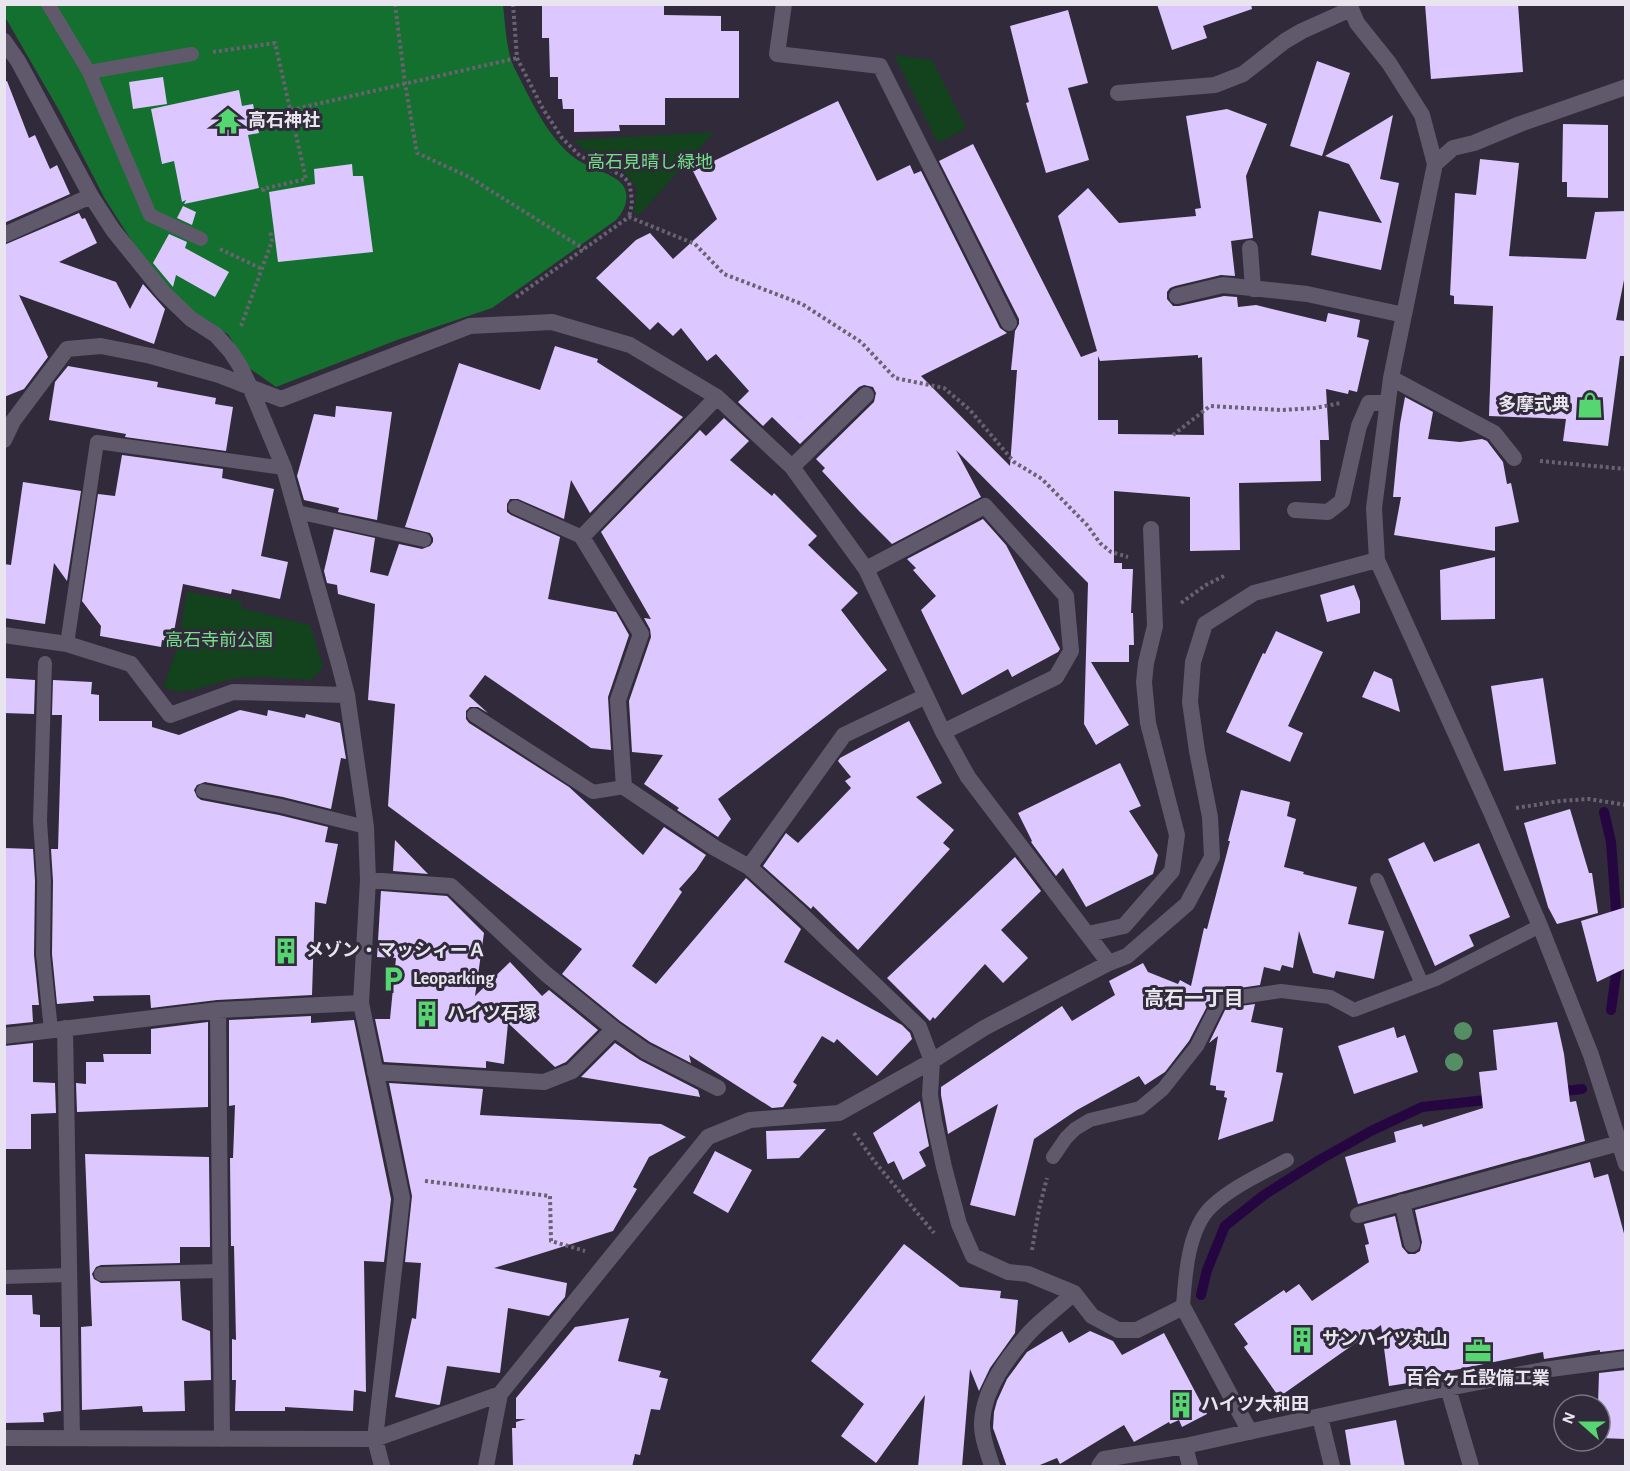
<svg xmlns="http://www.w3.org/2000/svg" width="1630" height="1471" viewBox="0 0 1630 1471" font-family="'Alegreya Sans','Noto Sans JP',sans-serif">
	<style>
		.green { fill: #12431d }
		.forest { fill: #14702f }
		.lines { fill: none; stroke-linecap: round; stroke-linejoin: round }
		.stream { stroke: #250641; stroke-width: 10 }
		.building { fill: #dcc8fe; fill-rule: evenodd }
		.path { stroke: #686271; stroke-width: 4; stroke-dasharray: 3 3; stroke-linecap: butt }
		.service { stroke: #5f596b; stroke-width: 14 }
		.minor { stroke: #5f596b; stroke-width: 16 }
		.tree { fill: #558e64 }
		.labels { text-anchor: middle; dominant-baseline: central; stroke-width: 6; stroke-linejoin: round; paint-order: stroke }
		.poi-label { font-size: 18px; font-weight: bold; fill: #e9e5ef; stroke: #302a3a; text-anchor: start }
		.park-label { font-size: 18px; fill: #74e087; stroke: #302a3a }
		.neighbourhood-label { font-size: 20px; font-weight: bold; fill: #e9e5ef; stroke: #302a3a }
	</style>
	<rect width="100%" height="100%" fill="#302a3a"/>
	<path class="green" d="M894,55L932,60L966,128L938,143Z
		M714,132L639,215L634,213L637,188L623,171L592,157L573,140Z
		M187,592L241,601V608L310,625L323,667L311,680C283,679 254,674 227,680C211,684 178,699 164,686L179,642Z"/>
	<path class="forest" d="M4,5H503C505,23 506,42 511,60C514,68 519,77 523,85C537,112 553,145 581,162C592,169 618,175 624,187C630,199 624,211 616,220L492,308L397,340L276,387L249,368L228,334L204,322L148,266L105,199L60,112L5,17Z"/>
	<g class="lines">
		<path class="stream" d="M1604,812L1611,842L1617,923
			M1611,1010L1618,960
			M1555,1092L1582,1089
			M1201,1295L1207,1270L1225,1226L1264,1195L1321,1159L1371,1131L1422,1107L1495,1099"/>
	</g>
	<path class="building" d="M542,4H664V15L721,16V31H739V98H665V125H619L620,131L574,132V109H563L562,99H558V77H550L549,38H542Z
		M1157,4H1251L1252,9L1203,26L1207,38L1172,50Z
		M1425,4H1518L1523,72L1431,79Z
		M1068,10L1088,83L1068,88L1089,160L1046,173L1026,103L1029,102L1010,26Z
		M1317,61L1350,73L1322,156L1290,146Z
		M163,77L167,104L133,109L129,82Z
		M7,81L29,138L35,135L50,169L57,165L70,194L4,223V82Z
		M239,90L242,106L253,104L259,133L248,135L259,188L184,204L186,200L182,202L174,161L162,164L151,109Z
		M838,101L877,181L910,165L914,174L921,171L1000,328L1007,333L921,376L1010,466L1017,370H1011L1015,331L1019,324V319L939,161L973,144L1081,357L1097,351L1058,216L1088,188L1119,223L1196,216L1195,209L1201,208L1186,116L1227,109L1267,124L1246,176L1253,238L1231,241L1235,276L1221,275L1175,286L1170,288L1167,292V299L1173,306H1179L1224,296L1237,297L1238,307L1256,305L1326,322L1328,313L1360,320L1357,337L1369,340L1357,392L1349,390L1348,394L1326,389L1329,440H1320L1321,481L1239,483L1240,550L1190,551V497L1114,491V563H1122V569H1133L1131,613H1133L1134,645H1129V662H1091L1129,725L1096,745L1084,724L1088,583L956,450L981,497L892,544L859,511L822,471L825,468L816,459L874,402L876,393L873,387L864,385L859,387L800,444L772,417L763,426L738,402L749,391L716,354L707,361L681,328L673,336L658,322L650,330L596,278L636,240L650,233L673,259L717,219L693,171ZM1198,355V358L1202,357L1204,435L1118,434V420H1098V356L1100,361Z
		M1393,115L1380,179L1399,183L1381,270L1311,255L1319,211L1382,223L1349,164L1325,156Z
		M1563,124L1608,125V198L1567,197V182H1562Z
		M1480,159L1519,163L1509,256L1586,259L1595,212L1626,211V270L1616,320L1626,321V356H1620L1608,446L1563,441L1566,419L1489,416L1493,306L1454,304V296L1450,295L1455,193L1476,195Z
		M352,164L353,176H363L373,252L278,262L269,192L315,184L314,169Z
		M183,206L196,212L192,225L177,218Z
		M79,213L82,219L85,218L97,243L59,262L116,282L130,309L143,284L165,309L154,344L19,295L48,357L24,389L4,397V245Z
		M169,234L187,242L185,248L229,272L215,297L176,275L173,287L153,263Z
		M555,346L598,359L597,362L683,417L590,513L571,480L564,519L518,499H510L507,504V512L511,515L560,537L548,599L616,612L629,635L608,697L611,750L591,748L485,675L469,696L488,713L478,707H470L466,711V719L469,723L569,787L643,855L664,827L706,855L696,870L679,889L682,892L632,966L656,984L746,878L801,929L784,962L902,1025L910,1033L912,1039L877,1076L837,1039L834,1043L822,1036L793,1082L797,1085L783,1107L772,1108L689,1055L691,1063L650,1042L620,1021L562,974L582,949L388,806L395,704L368,700L375,604L338,594L337,585L327,583L324,571L334,529L375,538L370,572L388,576L399,544L422,549L430,546L433,542V538L430,533L405,527L459,363L540,390Z
		M68,366L158,382L157,387L216,398L215,404L233,407L226,451L125,437L126,434L49,420L55,382Z
		M1405,397L1433,412L1428,439L1460,442L1482,439L1487,441L1503,462L1507,484L1511,483L1519,522L1495,527V551L1394,535L1401,497H1393L1400,424Z
		M336,406L392,412L377,520L338,512L339,508L304,500L297,476L314,414L335,417Z
		M724,418L749,441L730,460L772,496L774,493L817,536L808,545L858,593L841,610L887,670L718,799L731,819L718,837L677,810L679,808L644,784L663,755L632,752L629,701L651,637L650,629L644,618L651,619L601,532L700,430L706,436Z
		M122,455L223,469L222,478L274,489L261,556L288,562L280,599L232,589L231,594L183,584L172,642L162,640L161,647L100,636L101,626L82,601L98,494L115,496Z
		M23,482L81,491L67,581L54,563L45,624L4,618V564L11,565Z
		M983,519L1006,545L1060,649L1058,652L1012,677L1008,669L962,695L921,610L936,596L913,570L916,568L907,559Z
		M1495,557V619L1441,620L1440,570Z
		M1354,585L1360,601V613L1327,622L1320,595Z
		M1276,631L1323,652L1288,726L1303,733L1290,762L1226,732L1263,653L1265,654Z
		M1374,671L1392,679L1400,712L1362,697Z
		M4,678L35,680L34,714L4,713Z
		M1543,678L1556,764L1504,771L1491,686Z
		M53,680L92,682L91,694L99,695V721H152V727L179,735L240,710L267,716L268,710L305,718L306,714L340,723L346,759L341,758L331,809L283,797L205,782L197,785L194,790L197,797L201,800L279,815L328,827L325,842L338,844L326,904L315,902L312,995L217,1000L151,1008L150,995L93,996L94,1001L57,1004L52,954L53,881L51,849H58L62,715H52Z
		M909,721L942,783L916,797L954,830L943,843L950,849L858,950L813,906L811,909L763,866L786,833L798,843L851,788L845,781L851,777L838,761L840,758Z
		M1120,763L1141,806L1129,811L1158,855L1153,874L1086,907L1063,868L1056,876L1031,842L1032,841L1018,813Z
		M1241,790L1290,802L1287,816L1296,819L1284,867L1304,872L1303,874L1357,887L1348,924L1384,931L1374,979L1336,971L1334,978L1313,973L1299,931L1293,968L1282,965L1280,971L1264,967L1260,985L1219,991L1214,993L1189,1041L1165,1072L1145,1085L1139,1076L1077,1110L1034,1139L1015,1216L970,1205L998,1104L948,1134L941,1095V1087L1062,1006L1072,1021L1115,995L1109,981L1143,963L1148,972L1178,984L1180,980L1191,986L1204,928L1207,929L1230,841H1228Z
		M1570,809L1589,873H1592L1598,913L1557,924L1548,907L1524,823Z
		M395,840L428,874L393,871Z
		M1424,842L1434,862L1479,843L1510,917L1469,935L1474,946L1435,966L1388,859Z
		M4,848L33,849L35,881L34,955L39,1005H32L33,1022L4,1025Z
		M1015,857L1041,891L1001,930L1028,958L1003,983L985,964L935,1019L933,1017L930,1021L887,978Z
		M381,891L447,896L484,933L475,996L510,962L542,996L549,990L598,1030L566,1062L555,1067L508,1023L504,1064L486,1061V1068L384,1062L375,1019H390L396,958L377,957Z
		M1626,907V968L1597,982L1581,921Z
		M1255,1004L1251,1022L1283,1028L1276,1072L1283,1073L1273,1121L1218,1140L1227,1098L1224,1097L1225,1091L1216,1090V1086L1210,1085L1218,1036L1209,1043L1226,1008Z
		M311,1016V1023L354,1020L391,1199L384,1262L364,1261L366,1392L354,1390L353,1411L285,1407V1411H235L236,1380H232V1339L236,1340L234,1246H231L230,1158H233L235,1105L229,1106V1020Z
		M208,1022V1107L77,1112L76,1083L86,1084V1062H104L103,1054H151V1029Z
		M1557,1022L1564,1054L1570,1102L1576,1101L1585,1141L1358,1204L1345,1157L1396,1142L1394,1132L1422,1124L1423,1127L1483,1108L1479,1072L1497,1070L1493,1030Z
		M1394,1027L1397,1038L1405,1035L1418,1072L1354,1094L1338,1046Z
		M33,1043V1082L55,1083L56,1113L31,1114V1149H4V1046Z
		M615,1043L640,1060L698,1090L700,1097L581,1077Z
		M389,1083L483,1089L480,1115L661,1124L686,1137L649,1157L633,1187L637,1189L613,1231L494,1268L567,1283L565,1297L549,1316L508,1308L500,1373L447,1366L440,1404L439,1405L395,1397L412,1318L416,1319L421,1263L405,1262L412,1196Z
		M920,1101L929,1146L919,1152L926,1166L903,1180L894,1161L888,1164L873,1133Z
		M826,1129L799,1158L767,1159L766,1131Z
		M715,1151L752,1170L728,1213L693,1193Z
		M85,1154L209,1157L210,1247H180V1263L101,1265L96,1267L92,1274L94,1279L101,1283L180,1281L182,1320L210,1331L211,1380L184,1381L185,1411L143,1412L142,1406L82,1410L81,1327L92,1326Z
		M1590,1162L1594,1178L1608,1174L1626,1241V1349L1600,1352V1350L1544,1359L1543,1352L1420,1377L1421,1381L1389,1386L1381,1325L1279,1397L1244,1347L1248,1344L1234,1324L1284,1290L1286,1293L1299,1284L1312,1301L1369,1262L1365,1245L1369,1244L1364,1224L1395,1216L1402,1247L1408,1254H1415L1420,1251L1422,1242L1415,1210Z
		M904,1244L960,1287L1001,1291L1000,1298L1018,1300L1015,1333L990,1368L979,1391L970,1369L962,1467H918L925,1395L876,1463L841,1436L864,1404L811,1361Z
		M4,1295H32L33,1314L40,1315V1327H60L61,1411L43,1413L44,1422L4,1423Z
		M629,1318L618,1361L661,1371L659,1377L668,1379L660,1410L651,1409L640,1455L635,1454L632,1467H513L512,1428H516V1422L526,1419H516V1398L575,1327Z
		M1062,1331L1069,1343L1090,1331L1113,1341L1122,1355L1164,1333L1207,1414L1182,1427L1179,1420L1170,1424L1169,1422L1134,1442L1124,1425L1060,1464L1057,1458L1035,1467H1007L993,1428L994,1412L997,1401L1007,1379L1027,1352Z
		M1626,1370V1439L1600,1438V1405H1598L1599,1373Z
		M1396,1420L1405,1467H1351L1345,1430Z"/>
	<g class="lines">
		<path class="path" d="M395,4L405,83L417,153L469,177L584,249
			M513,4L517,58L543,109L562,138L580,156L621,175L629,182L631,193L632,204L629,217
			M213,52L275,43L306,179L263,189L264,193
			M256,118L517,58
			M220,249L262,269
			M516,297L629,217L695,244L724,274L802,304L861,342L895,378L944,388L970,410L1014,462L1042,479L1087,525L1100,543L1111,552L1128,557
			M241,326L272,241L270,230
			M1173,435L1210,406L1282,410L1315,408L1341,403
			M1540,461L1626,469
			M1181,603L1206,585L1226,575
			M1516,808L1560,801L1589,799L1626,805
			M854,1133L875,1162L934,1233
			M425,1181L550,1196L551,1241L585,1251
			M1032,1250L1039,1209L1047,1178"/>
		<path class="service" d="M48,4L89,72L192,54
			M89,72L150,215L201,239
			M515,507L582,537
			M297,512L424,540
			M67,644L97,442L284,468
			M45,663L40,821L44,881L43,954L51,1030
			M474,715L593,792L624,787
			M203,791L281,806L366,827
			M1377,880L1422,984
			M1053,1157L1066,1138L1075,1129L1090,1120L1140,1108L1163,1089L1197,1046L1220,1000L1281,991L1330,997L1354,1010L1436,979L1540,926
			M101,1274L220,1271
			M4,1277L69,1275
			M1183,1307C1185,1276 1188,1228 1212,1206C1232,1187 1263,1173 1287,1160"/>
		<path class="minor" d="M784,4L777,54L880,66L1009,323
			M1349,4L1357,23L1389,63L1422,115L1435,164L1391,378L1374,508L1377,560L1491,812L1540,926L1591,1055L1626,1164
			M4,41L18,61L91,196L113,230L163,292L191,319L216,335L231,352L240,366L250,387L284,468L339,664L347,695L366,827L368,880L361,1003L402,1198L375,1439L382,1466
			M1118,93L1215,85L1243,74L1285,41L1302,31L1351,9
			M1435,164L1453,148L1474,143L1520,124L1626,87
			M4,235L91,196
			M1250,248L1253,289
			M1177,296L1223,285L1307,294L1404,315
			M1391,378L1494,433L1514,458
			M717,397L582,537L641,634L618,700L624,787L715,848L749,867L800,913L919,1027L932,1061L930,1095L934,1121L944,1167L959,1224L973,1256L1008,1272L1028,1274L1074,1293L1092,1316L1118,1330H1137L1183,1307L1250,1432
			M4,440L13,421L67,349L101,346L151,356L219,375L281,399L470,326L552,322L630,345L717,397L792,467L866,569L943,732L968,777L1109,963
			M792,467L866,395
			M1295,510L1328,512L1342,501L1359,426L1369,403H1388
			M866,569L985,506L1066,596L1071,651L1056,677L943,732
			M4,635L67,644L131,664L170,715L233,692L347,695
			M749,867L844,735L926,696
			M368,880L451,886L546,974L614,1029L645,1051L718,1088
			M1088,934L1124,926L1172,871L1177,835L1148,723L1144,682L1146,663L1155,626L1151,529
			M218,1010L222,1439
			M65,1028L72,1438
			M4,1036L218,1010L361,1003
			M375,1072L544,1082L572,1071L614,1029
			M1402,1202L1412,1244
			M1358,1215L1619,1143
			M1448,1388L1471,1466
			M1320,1417L1332,1466
			M4,1438L375,1439L500,1394
			M1185,1446L1190,1466
			M486,1466L500,1394L708,1137L750,1120L839,1113L932,1061L984,1028L1109,963L1127,956L1187,904L1212,857L1210,817L1197,751L1190,702L1193,662L1205,624L1254,593L1377,560
			M992,1466C988,1453 981,1436 982,1422C984,1388 1008,1357 1029,1333C1042,1319 1060,1306 1074,1293
			M1099,1466L1104,1459L1185,1446L1448,1388L1543,1370L1626,1359"/>
	</g>
	<g class="tree">
		<circle cx="1463" cy="1031" r="9"/>
		<circle cx="1454" cy="1062" r="9"/>
	</g>
	<defs>
		<g id="temple-bare" transform="scale(2.07)"><path d="M0-6L5-2H3V0L6.5 2.5H4V6H1.5V3h-3V6H-4V2.5H-6.5L-3 0V-2H-5Z" fill="#55d671" stroke="#302a3a" stroke-width="2.5" paint-order="stroke"/></g>
		<g id="shop-bare" transform="scale(2.07)"><path d="M-5-2.5h2.3a2.7 3.5 0 0 1 5.4 0H5L5.5 6h-11ZM-1.5-2.5h3a1.5 2.3 0 0 0-3 0Z" fill="#55d671" stroke="#302a3a" stroke-width="2.5" paint-order="stroke"/></g>
		<g id="building-bare" transform="scale(2.07)"><path d="M-4-6H4V6H1V3H-1V6H-4ZM-2.5-4.3h1.7v1.8h-1.7ZM.8-4.3h1.7v1.8H.8ZM-2.5-1h1.7V.8h-1.7ZM.8-1h1.7V.8H.8Z" fill="#55d671" stroke="#302a3a" stroke-width="2.5" paint-order="stroke"/></g>
		<g id="parking-bare" transform="scale(2.07)"><path d="M-3.5-5.5H1a3.5 3.5 0 0 1 0 7H-1V5.5H-3.5ZM-1-3.4V-.6H.8a1.4 1.4 0 0 0 0-2.8Z" fill="#55d671" stroke="#302a3a" stroke-width="2.5" paint-order="stroke"/></g>
		<g id="office-bare" transform="scale(2.07)"><path d="M-6-3h4V-5.5h4V-3h4V5H-6ZM-1-4.5V-3h2v-1.5ZM-6 0V1H6V0Z" fill="#55d671" stroke="#302a3a" stroke-width="2.5" paint-order="stroke"/></g>
	</defs>
	<g fill-rule="evenodd">
		<use href="#temple-bare" x="228" y="121"/>
		<use href="#shop-bare" x="1590" y="405"/>
		<use href="#building-bare" x="286" y="951"/>
		<use href="#parking-bare" x="393" y="979"/>
		<use href="#building-bare" x="427" y="1014"/>
		<use href="#building-bare" x="1302" y="1340"/>
		<use href="#office-bare" x="1478" y="1351"/>
		<use href="#building-bare" x="1181" y="1405"/>
	</g>
	<g class="labels">
		<g class="poi-label">
			<text x="248" y="121">高石神社</text>
			<text x="1570" y="405" text-anchor="end">多摩式典</text>
			<text x="306" y="951">メゾン・マッシィーＡ</text>
			<text x="413" y="979">Leoparking</text>
			<text x="447" y="1014">ハイツ石塚</text>
			<text x="1322" y="1340">サンハイツ丸山</text>
			<text x="1478" y="1379" text-anchor="middle">百合ヶ丘設備工業</text>
			<text x="1201" y="1405">ハイツ大和田</text>
		</g>
		<g class="park-label">
			<text x="650" y="163">高石見晴し緑地</text>
			<text x="219" y="641">高石寺前公園</text>
		</g>
		<g class="neighbourhood-label">
			<text x="1194" y="999">高石一丁目</text>
		</g>
	</g>
	<rect width="1630" height="1471" fill="none" stroke="#e9e5ef" stroke-width="12"/>
	<g transform="translate(1582 1423) rotate(291)"><circle r="28" fill="#302a3a" stroke="#7a7582" stroke-width="1.5"/>
	<path d="M0-4.5L10 22L0 15L-10 22Z" fill="#55d671"/>
	<text y="-9" font-size="16" font-weight="bold" text-anchor="middle" fill="#e9e5ef">N</text>
	</g>
</svg>
